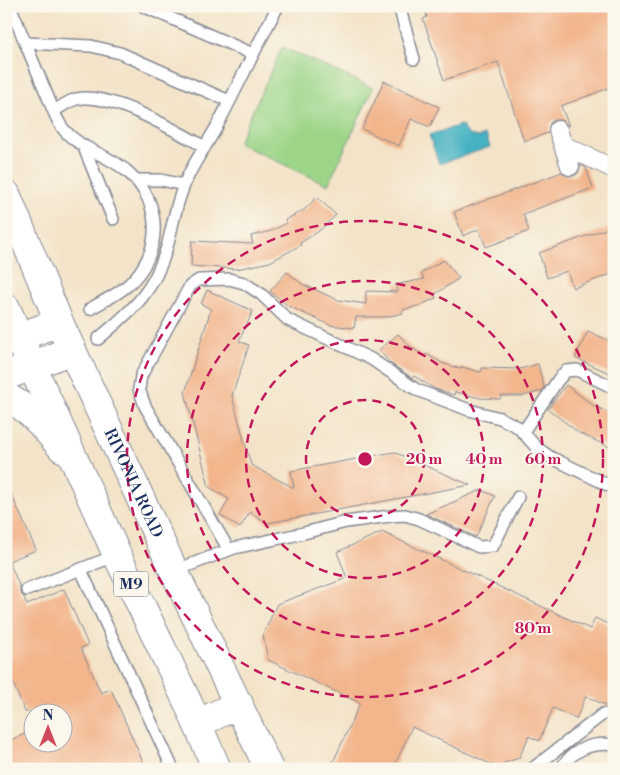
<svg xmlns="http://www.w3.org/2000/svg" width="620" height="775" viewBox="0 0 620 775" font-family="'Libre Bodoni',serif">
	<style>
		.green { fill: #9cd588; stroke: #5c8273 }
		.water { fill: #45b2c2; stroke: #307090 }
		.building { fill: #f2b58c }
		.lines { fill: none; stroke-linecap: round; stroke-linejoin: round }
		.service-casing { stroke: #878993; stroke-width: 14 }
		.pedestrian-casing { stroke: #878993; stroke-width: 20 }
		.tertiary-casing { stroke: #878993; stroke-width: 30 }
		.primary-casing { stroke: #878993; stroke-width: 30 }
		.service { stroke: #fff; stroke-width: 11 }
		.pedestrian { stroke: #fff; stroke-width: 18 }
		.tertiary { stroke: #fff; stroke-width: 28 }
		.primary { stroke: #fff; stroke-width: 28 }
		.ring { fill: none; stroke: #c2185b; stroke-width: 2.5; stroke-dasharray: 9 6 }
		.labels { text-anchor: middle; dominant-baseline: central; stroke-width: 4; stroke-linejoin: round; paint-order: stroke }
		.shield { fill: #fbf7ec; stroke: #5e6b89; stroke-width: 1 }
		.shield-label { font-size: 15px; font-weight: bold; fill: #1b2f5e }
		.street-label { font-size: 16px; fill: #1b2f5e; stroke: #fbf7ec }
		.centre { fill: #c2185b; stroke: #fbf7ec; stroke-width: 2.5 }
		.ring-label { font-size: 15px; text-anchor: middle; font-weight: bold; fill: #c2185b; stroke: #fbf7ec; stroke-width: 4; stroke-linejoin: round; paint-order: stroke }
	</style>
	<rect width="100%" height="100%" fill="#fbf7ec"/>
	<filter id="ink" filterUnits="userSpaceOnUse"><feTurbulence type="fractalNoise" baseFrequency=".02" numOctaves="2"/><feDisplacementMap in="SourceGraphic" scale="10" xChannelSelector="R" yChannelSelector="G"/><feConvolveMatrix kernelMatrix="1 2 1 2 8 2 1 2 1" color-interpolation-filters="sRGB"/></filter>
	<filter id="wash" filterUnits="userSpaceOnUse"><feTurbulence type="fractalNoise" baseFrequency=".0096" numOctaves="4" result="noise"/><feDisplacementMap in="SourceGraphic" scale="20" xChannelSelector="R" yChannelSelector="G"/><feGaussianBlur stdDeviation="1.12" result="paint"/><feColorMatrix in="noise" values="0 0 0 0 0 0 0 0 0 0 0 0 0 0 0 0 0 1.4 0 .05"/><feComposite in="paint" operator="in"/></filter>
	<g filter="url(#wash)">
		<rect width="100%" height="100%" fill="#f3e3c8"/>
		<path class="green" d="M282,47L373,88L328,185L238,143Z"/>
		<path class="water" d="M461,125L469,135L478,137L486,135L490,147L439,164L429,135Z"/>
		<g id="blocks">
			<path class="building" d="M423,6H614V86L561,106L569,126L561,120H554L550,123L548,133L524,141L498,62L444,80L423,19L427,17Z
				M384,81L439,107L430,127L411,119L399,146L362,129Z
				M581,165L586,168L593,188L523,214L529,231L486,247L479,229L463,236L454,212L562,172L567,176H574L578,173Z
				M317,197L336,215L319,231L300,243L301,245L270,262L237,269L191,266L192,241L253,244L251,236L271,231L287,223L285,220L304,210Z
				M614,226V273L573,288L567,271L547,278L539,253Z
				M444,260L459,278L434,295L436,298L421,305L403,310V313L386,317H356L354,328L330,325L288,306L270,291L287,272L302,284L338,300L366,304V291L398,292L395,285L424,279L421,273Z
				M207,290L253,311L239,341L249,345L232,396L251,465L294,488L291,471L394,452L470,485L268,523L250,512L240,528L220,515L229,499L209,487L185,392L211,309L201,304Z
				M588,331L614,343V375L575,358Z
				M398,334L411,347L424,356L426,354L442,363L461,369L462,367L481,372L482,368L520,369L538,364L544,387L542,391L523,396H501L500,399L480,398L455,392L454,395L435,389L414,376L412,378L390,363L379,350Z
				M566,385L594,406L614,415V449L579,433L548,409Z
				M6,482L36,550L9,561L20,588V593L24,597L27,605L64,589L88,645L81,648L101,693L111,689L146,769H6V742L32,731V742H62V712H25L12,681L6,684Z
				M481,490L495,496L476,537L426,514Z
				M382,532L590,629L595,618L614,627V696L609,707L586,696L576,719L553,708L539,741L529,736L519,758L504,763L501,769L412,727L393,769H330L360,703L268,660L263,635L277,604L347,578L337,552Z"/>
		</g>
	</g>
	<g filter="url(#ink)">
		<use href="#blocks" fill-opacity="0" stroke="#878993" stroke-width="1"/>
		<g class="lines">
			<g class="service-casing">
				<path id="service" d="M10,6C22,34 33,62 45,90C51,103 55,120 65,131C82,150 109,155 128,172C163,202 163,254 128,285C117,295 103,301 90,309
					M143,6L253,54
					M399,6L414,59
					M25,43L91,46L120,53L229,101
					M54,111C64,105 74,97 86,98C120,98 174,130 205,147
					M83,145L113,219
					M137,180H161L184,185
					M98,339C134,309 156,290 168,243C174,219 178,196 189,174C197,158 207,144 216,128C237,88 256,47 278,6
					M523,432L558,380L566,371L577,370L614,388
					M229,550L145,406L139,389L141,376L190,286L199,280L229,279L244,283L261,294L288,320L371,359L417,390L469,410L500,418L518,427L537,448L550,457L614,488
					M81,570L173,769
					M174,571L234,548L304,533L346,522L390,516L405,515L419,519L479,547L493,546L518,497
					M27,590L117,555
					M532,769L603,714
					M561,769C572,749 593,742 614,745"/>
			</g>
			<g class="pedestrian-casing">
				<path id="pedestrian" d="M558,130L563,145L614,169
					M563,145L570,166"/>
			</g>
			<g class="tertiary-casing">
				<path id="tertiary" d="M6,342L59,322
					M6,376L72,350"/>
			</g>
			<g class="primary-casing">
				<g id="primary">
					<path id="s1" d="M6,194L59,322L174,571L269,769"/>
					<path d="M6,308L117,555L188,703L217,769"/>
					<path d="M6,397C29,407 46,430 62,448"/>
					<path d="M197,724L239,704"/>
				</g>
			</g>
			<use href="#service" class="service"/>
			<use href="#pedestrian" class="pedestrian"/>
			<use href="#tertiary" class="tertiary"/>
			<use href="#primary" class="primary"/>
		</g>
	</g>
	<g class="ring">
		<circle cx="365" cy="459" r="59"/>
		<circle cx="365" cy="459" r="119"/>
		<circle cx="365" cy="459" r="178"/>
		<circle cx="365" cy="459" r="238"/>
	</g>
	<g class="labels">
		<rect class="shield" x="113.5" y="571.5" width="35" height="25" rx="4"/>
		<g class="shield-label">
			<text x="131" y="584">M9</text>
		</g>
		<g class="street-label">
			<text stroke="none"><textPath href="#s1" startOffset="316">RIVONIA ROAD</textPath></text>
		</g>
	</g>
	<circle cx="365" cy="459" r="8" class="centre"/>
	<g class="ring-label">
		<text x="424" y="464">20 m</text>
		<text x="484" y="464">40 m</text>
		<text x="543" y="464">60 m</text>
		<text x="533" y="633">80 m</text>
	</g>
	<rect width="620" height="775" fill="none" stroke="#fbf7ec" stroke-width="25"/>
	<g transform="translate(48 728)"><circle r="24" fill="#fbf7ec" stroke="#a1a7b3"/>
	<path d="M0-4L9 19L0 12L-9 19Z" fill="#d1495b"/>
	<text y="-8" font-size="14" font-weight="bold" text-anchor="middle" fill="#1b2f5e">N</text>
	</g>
</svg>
